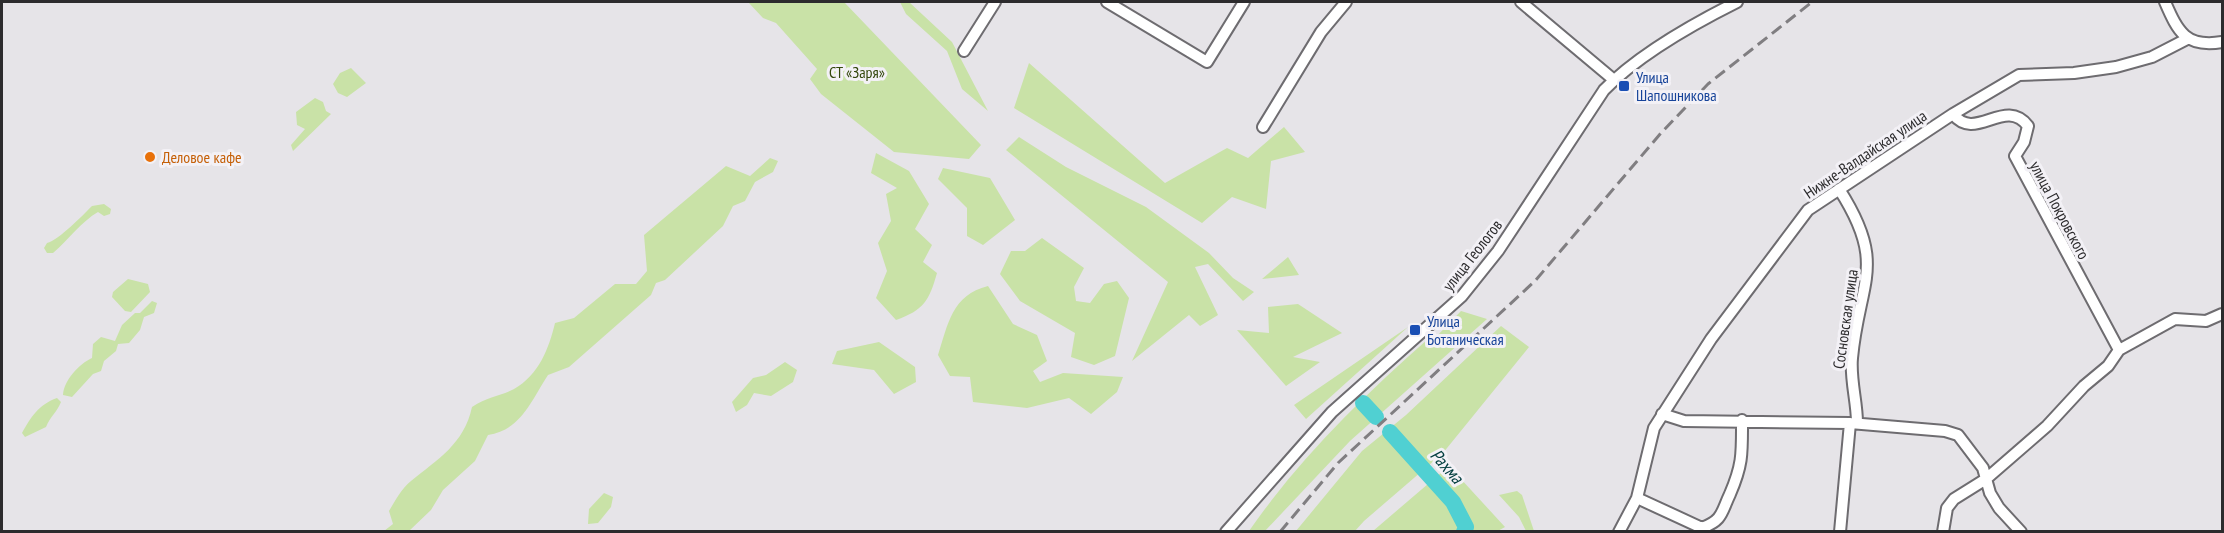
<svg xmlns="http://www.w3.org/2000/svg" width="2224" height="533" viewBox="0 0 2224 533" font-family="'PT Sans Narrow',sans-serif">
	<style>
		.green { fill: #c9e2a7 }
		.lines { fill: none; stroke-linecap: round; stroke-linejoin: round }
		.river { stroke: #50d0d2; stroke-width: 16 }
		.minor-casing { stroke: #6e6c70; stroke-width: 14 }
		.minor { stroke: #fff; stroke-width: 10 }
		.rail { stroke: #807e81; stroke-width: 3; stroke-dasharray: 12 6; stroke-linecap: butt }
		.transit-dot { fill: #1a4fb4; stroke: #f3f1f6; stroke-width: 2 }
		.food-dot { fill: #e8710a; stroke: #f3f1f6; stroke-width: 2 }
		.labels { text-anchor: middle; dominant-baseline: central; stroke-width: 6; stroke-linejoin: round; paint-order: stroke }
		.park-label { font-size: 16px; fill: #33470c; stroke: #f3f1f6 }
		.transit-label { font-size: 16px; fill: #164399; stroke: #f3f1f6; text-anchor: start }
		.street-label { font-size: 16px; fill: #2c2b2d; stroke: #f3f1f6 }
		.food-label { font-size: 16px; fill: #c56008; stroke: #f3f1f6; text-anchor: start }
		.water-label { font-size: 18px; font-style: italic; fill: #003d3e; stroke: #f3f1f6 }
	</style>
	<rect width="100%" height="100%" fill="#e6e4e8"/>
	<path class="green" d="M748,2H844L981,145L969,159L894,152L821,94L810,79L817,69L776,23L763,18Z
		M900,2H909L952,42L988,111L962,89L947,51L906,14Z
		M1029,63L1165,183L1227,148L1248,158L1284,127L1305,152L1271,161L1266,209L1232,197L1202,223L1014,108Z
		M351,68L366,83L347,97L338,93L333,84L340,73Z
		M315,98L323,102L326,111L331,114L293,151L291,145L305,129L297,125L296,112Z
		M1019,137L1066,167L1146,207L1209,253L1233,278L1254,292L1243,301L1208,264L1195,267L1218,315L1200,326L1189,315L1132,361L1168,282L1006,150Z
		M876,153L909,171L929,204L915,229L932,245L923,262L937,273C929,301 924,310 896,320L876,298L887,271L878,243L891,221L886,194L897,188L871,173Z
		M770,158L778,161L773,172L755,182L745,201L733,206L723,226L665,280L656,283L651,295L569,367L548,375C531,401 521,430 488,435L475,461L443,490L431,510L409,531H384L393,524L389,511C395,501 402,488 411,481C438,459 464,444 472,407C488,396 499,397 514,389C539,375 549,348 555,323L574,318L615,284H636L647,271L644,235L726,166L750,176Z
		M943,168L990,178L1015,220L983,245L967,236V208L938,179Z
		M104,204L111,209L110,214L104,216L98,212C82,221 68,240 53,253H47L44,248L47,243C59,240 83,215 92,206Z
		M1042,238L1084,268L1074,287L1076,301L1090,303L1104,284L1117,281L1129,298L1115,356L1094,365L1071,357L1075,333L1020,301L1000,274L1011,251H1025Z
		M1288,257L1299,275L1262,279Z
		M128,279L148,284L150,292L131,312L125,311L112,297L113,292Z
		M988,286L1013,324L1037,335L1047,361L1033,371L1040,382L1063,373L1123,377L1117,392L1091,414L1069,398L1027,408L973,402L970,377L950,376L938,355C948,324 952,295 988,286Z
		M152,301L157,303L154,313L144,317L140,330L129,343L118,344L116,351L104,361L101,371L93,374L72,397L63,395C64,380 79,364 92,358L93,344L101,337L115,341L122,325L135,313H140Z
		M1298,304L1342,333L1293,357L1320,362L1286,386L1237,330L1269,333L1268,307Z
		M1461,311L1487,319L1350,441L1265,531H1249C1299,459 1362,397 1428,339L1435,338Z
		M1501,326L1529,347L1443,453L1364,521L1355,531H1296L1362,451L1406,415Z
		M1408,327L1306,419L1294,405Z
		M879,342L915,367L916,382L894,394L874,370L832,364L837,351Z
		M785,362L797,370L793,382L771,396L754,393L747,405L736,412L732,402L753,378L766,375Z
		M57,398L61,402C57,412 50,417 46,427L25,437L22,433C31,417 38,405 57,398Z
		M1449,466L1505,527L1496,532L1373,531Z
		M1517,491L1522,495L1534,531H1526L1519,517L1499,495Z
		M604,493L613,497L611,507L598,523L588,524L589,509Z"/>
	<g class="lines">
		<path class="river" d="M1363,403L1376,417
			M1390,432L1453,502L1466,527L1464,532"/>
		<g class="minor-casing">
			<path id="minor" d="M1107,2L1207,62L1244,2
				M1521,2L1614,80
				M2165,2C2178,32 2186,48 2222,42
				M964,51L995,2
				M1953,114C1975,143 2005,96 2028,126L2024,142L2015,156L2119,350
				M1263,127L1321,32L1346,2
				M1839,189C1888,265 1859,281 1852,358C1850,380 1857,401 1857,423
				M1662,414L1684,421L1850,423L1945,431L1958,435L1983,468L1990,493L1999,508L2021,532
				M1637,498L1702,528C1723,520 1721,513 1730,494C1743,464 1742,453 1742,420
				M1226,532L1332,412L1462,296L1498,251L1604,90C1638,55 1693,24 1737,2
				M1619,532L1637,498L1654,428L1711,339L1808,210L1953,114L2019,75L2074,73L2116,67L2152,57L2187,39
				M1840,532L1850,423
				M1943,532L1947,508L1954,499L1986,479L2047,426L2084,386L2108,366L2119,350L2175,319L2206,321L2222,314"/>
		</g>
		<use href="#minor" class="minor"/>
		<path class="rail" d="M1280,532L1338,463L1535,281L1661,133L1708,84L1812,2"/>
	</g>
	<g class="transit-dot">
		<rect x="1618" y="80" width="12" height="12" rx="3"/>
		<rect x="1409" y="324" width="12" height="12" rx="3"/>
	</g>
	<circle class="food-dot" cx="150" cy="157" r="6"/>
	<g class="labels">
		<g class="park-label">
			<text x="857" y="72">СТ «Заря»</text>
		</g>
		<g class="transit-label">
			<text x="1636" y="77">Улица<tspan x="1636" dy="18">Шапошникова</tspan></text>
			<text x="1427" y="321">Улица<tspan x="1427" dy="18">Ботаническая</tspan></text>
		</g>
		<g class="street-label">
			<text transform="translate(1865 154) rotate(-34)">Нижне-Валдайская улица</text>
			<text transform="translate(2060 210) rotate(62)">улица Покровского</text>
			<text transform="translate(1472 255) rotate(-52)">улица Геологов</text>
			<text transform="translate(1845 319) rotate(-82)">Сосновская улица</text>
		</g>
		<g class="food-label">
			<text x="162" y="157">Деловое кафе</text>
		</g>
		<g class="water-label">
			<text transform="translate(1447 466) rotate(48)">Рахма</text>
		</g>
	</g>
	<rect width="2224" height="533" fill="none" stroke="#2c2b2d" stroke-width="6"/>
</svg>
